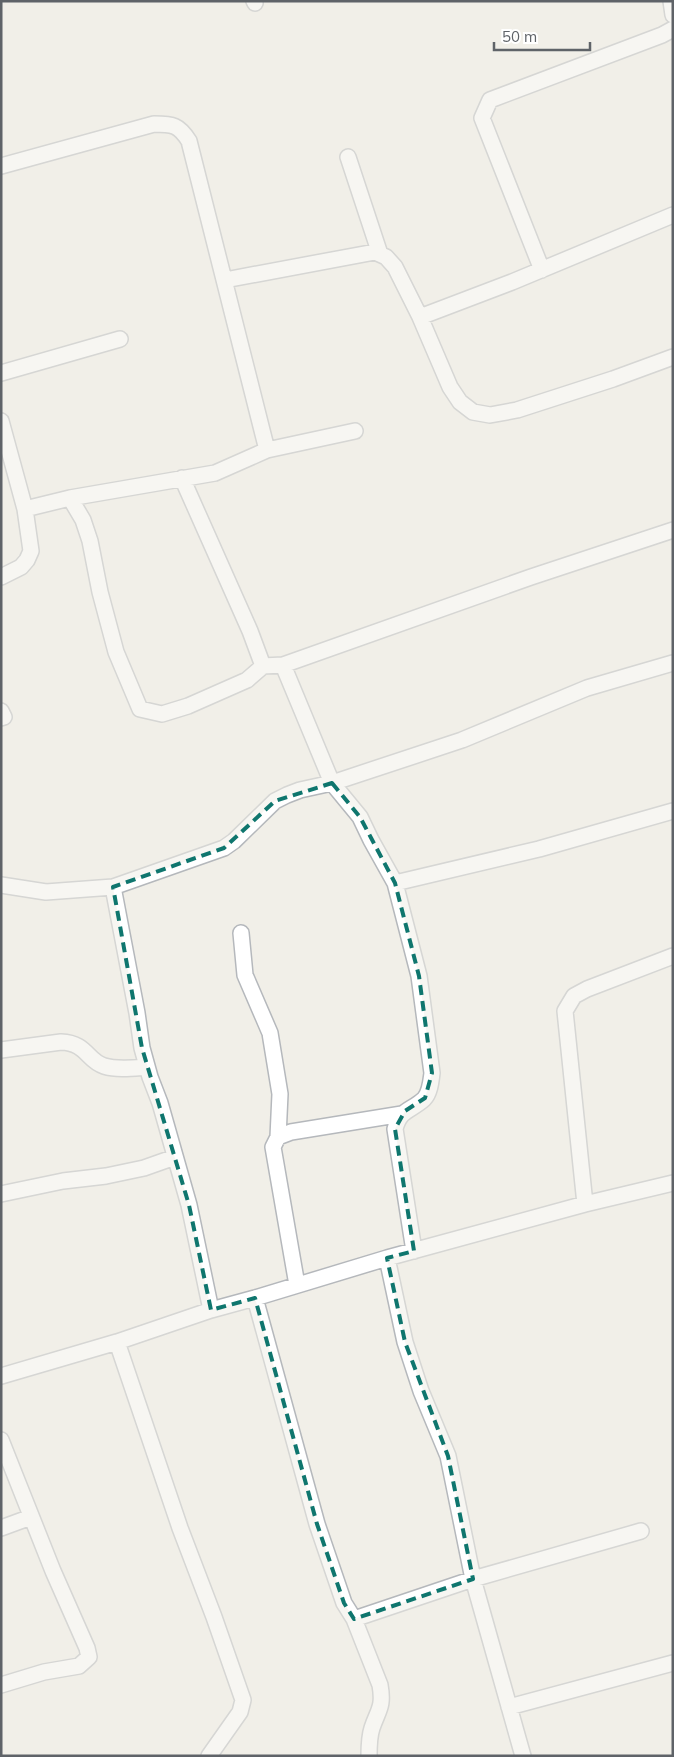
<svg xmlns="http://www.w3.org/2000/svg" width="674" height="1757" viewBox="0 0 674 1757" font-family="Mulish,sans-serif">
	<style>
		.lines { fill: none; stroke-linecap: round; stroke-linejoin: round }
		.minor-casing { stroke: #b5b8bc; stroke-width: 18 }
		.minor { stroke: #fff; stroke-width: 15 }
		.marked { fill: none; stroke: #0f766e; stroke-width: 4; stroke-dasharray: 10 6; stroke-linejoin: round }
	</style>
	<rect width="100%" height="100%" fill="#f1efe8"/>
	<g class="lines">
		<g class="minor-casing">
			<path id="minor" d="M254,1L255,3
				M671,1L673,15
				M348,157L380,254
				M1,166L154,124C173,124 179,125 189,141L267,450
				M542,270L482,118L490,100L662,35L673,29
				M225,280L375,252L386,257L395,267L420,317L450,387L460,402L473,412L490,415L517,410L613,379L673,357
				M420,317L512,282L673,215
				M1,373L120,339
				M1,421L25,509L31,551L27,560L21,567L1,577
				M182,478L250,631L263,666L283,665L531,577L673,530
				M70,498L83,520L90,541L100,592L116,652L140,709L162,714L188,706L247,680L263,666
				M25,509L70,498L215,473L267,450L355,431
				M283,665L332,783L360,817L371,840L395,883L419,976L432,1073C431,1081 430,1093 424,1099C411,1111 400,1109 395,1129L414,1251
				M1,711L4,717L1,718
				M395,883L539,849L673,811
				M1,885L46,892L113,887L224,848L234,841L275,801L287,795L300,790L332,783L462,740L587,688L673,663
				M113,887L137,1013L142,1048L150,1077L160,1103L189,1205L211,1310
				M241,933L245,975L270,1033L280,1094L278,1137
				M1,1050L61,1042C87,1043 87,1061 104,1066C117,1070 133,1068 147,1067
				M1,1194L63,1181L106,1176L144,1168L175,1157
				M585,1204L565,1011L574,996L587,989L673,956
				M387,1258L405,1342L421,1391L448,1456L473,1579L523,1756
				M297,1285L273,1147L278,1137L291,1132L402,1114
				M255,1298L317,1524L344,1603L354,1619L473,1579L641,1531
				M117,1342L180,1528L214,1617L243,1700L240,1712L209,1756
				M1,1376L117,1342L211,1310L255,1298L387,1258L585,1204L673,1183
				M1,1440L53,1571L87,1648L89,1657L79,1666L44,1672L1,1685
				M1,1528L31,1517
				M354,1619L380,1685C384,1707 378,1710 372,1728C369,1737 369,1747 369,1756
				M509,1707L673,1663"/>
		</g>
		<use href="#minor" class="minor"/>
	</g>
	<path d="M0 0H674V1757H0ZM332,783L360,817L395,883L419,976L432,1073L425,1098L405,1111L395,1129L414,1251L387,1258L405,1342L448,1456L473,1579L354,1619L344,1603L317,1524L255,1298L211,1310L189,1205L142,1048L113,887L224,848L275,801Z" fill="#f1efe8" fill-opacity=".55" fill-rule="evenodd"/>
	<path class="marked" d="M332,783L360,817L395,883L419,976L432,1073L425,1098L405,1111L395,1129L414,1251L387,1258L405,1342L448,1456L473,1579L354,1619L344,1603L317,1524L255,1298L211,1310L189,1205L142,1048L113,887L224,848L275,801Z"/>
	<rect width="674" height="1757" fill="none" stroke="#5f6368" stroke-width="5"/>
	<path d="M494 42v8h96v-8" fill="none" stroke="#5f6368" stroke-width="2.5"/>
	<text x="502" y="42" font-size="15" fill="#5f6368" stroke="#ffffff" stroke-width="4" paint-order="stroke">50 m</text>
</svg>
